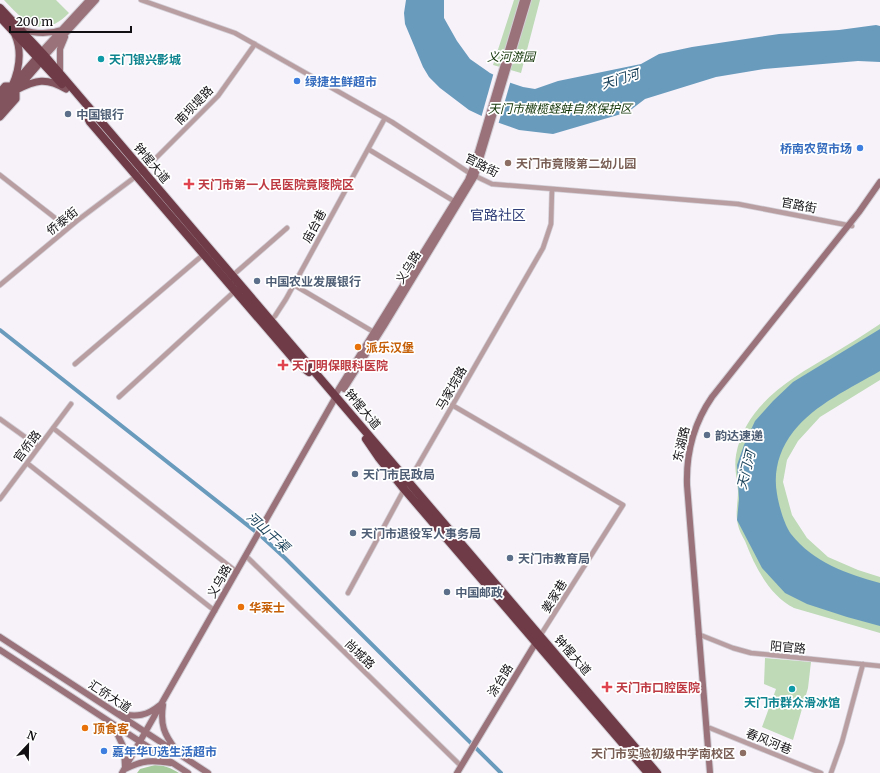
<svg xmlns="http://www.w3.org/2000/svg" width="880" height="773" viewBox="0 0 880 773" font-family="Merriweather,'Noto Sans SC',serif">
	<style>
		.green { fill: #bedab7 }
		.forest { fill: #a6ca9c }
		.water { fill: #699bbd }
		.pier { fill: #f7f2fa }
		.lines { fill: none; stroke-linecap: round; stroke-linejoin: round }
		.canal { stroke: #699bbd; stroke-width: 4 }
		.street-casing { stroke: #d2ced5; stroke-width: 6 }
		.secondary-casing { stroke: #d2ced5; stroke-width: 8 }
		.primary-casing { stroke: #d2ced5; stroke-width: 9 }
		.highway-casing { stroke: #d2ced5; stroke-width: 10 }
		.street { stroke: #b89da1; stroke-width: 4.5 }
		.secondary { stroke: #99727a; stroke-width: 6 }
		.primary { stroke: #82545e; stroke-width: 7 }
		.highway { stroke: #6e3b47; stroke-width: 8 }
		.culture-dot { fill: #0f9aa8; stroke: #fff; stroke-width: 1.5 }
		.shop-dot { fill: #3f7fe0; stroke: #fff; stroke-width: 1.5 }
		.service-dot { fill: #5c6f8a; stroke: #fff; stroke-width: 1.5 }
		.education-dot { fill: #8d6e63; stroke: #fff; stroke-width: 1.5 }
		.health-dot { fill: #e0444e; stroke: #fff; stroke-width: 1.5 }
		.food-dot { fill: #e8710a; stroke: #fff; stroke-width: 1.5 }
		.labels { text-anchor: middle; dominant-baseline: central; stroke-width: 3.5; stroke-linejoin: round; paint-order: stroke }
		.park-label { font-size: 12px; font-style: italic; fill: #103305; stroke: #fff }
		.culture-label { font-size: 12px; font-weight: bold; fill: #0d838f; stroke: #fff; text-anchor: start }
		.shop-label { font-size: 12px; font-weight: bold; fill: #366cbe; stroke: #fff; text-anchor: start }
		.street-label { font-size: 12px; fill: #121013; stroke: #fff }
		.service-label { font-size: 12px; font-weight: bold; fill: #4e5e75; stroke: #fff; text-anchor: start }
		.education-label { font-size: 12px; font-weight: bold; fill: #785e54; stroke: #fff; text-anchor: start }
		.health-label { font-size: 12px; font-weight: bold; fill: #be3a42; stroke: #fff; text-anchor: start }
		.food-label { font-size: 12px; font-weight: bold; fill: #c56008; stroke: #fff; text-anchor: start }
		.water-label { font-size: 13px; font-style: italic; fill: #19415a; stroke: #fff }
		.quarter-label { font-size: 14px; fill: #313f79; stroke: #fff }
	</style>
	<rect width="100%" height="100%" fill="#f7f2fa"/>
	<path class="green" d="M4,0H56L69,13C41,41 25,22 4,0Z
		M514,0H540L521,73L493,65Z
		M880,324V380L820,417L798,441L787,460L783,482L792,515L807,538L828,557L858,570L880,577V633L794,608C769,595 755,567 745,541C742,536 739,530 738,525C735,514 738,502 738,491C737,479 734,468 736,455C745,405 791,378 831,355C847,345 864,335 880,324Z
		M765,658L811,662L808,688L793,740L762,727L776,689L764,684Z"/>
	<path class="forest" d="M155,765C164,765 171,768 179,773H137L140,769Z"/>
	<path class="water" d="M406,0H444V18L457,41L470,59L490,73L511,83L523,87L535,89L558,81L641,64L659,54L692,47L779,34L839,30L876,25L880,26V62L858,61L764,69L716,77L645,99L628,112L553,134L519,130L488,119L469,110L440,88L429,77L423,67L405,24L404,13Z
		M880,329V371C851,388 815,404 793,432C779,450 773,472 777,494C779,506 784,524 791,534C813,562 847,574 880,583V626L847,617L807,604L785,593L762,568L737,520L739,499L737,465L744,445L755,421L773,401L793,382Z"/>
	<path class="pier" d="M494,72L511,80L498,125L481,118Z"/>
	<g class="lines">
		<path class="canal" d="M0,330L260,535L285,558L501,773"/>
		<g class="street-casing">
			<path id="street" d="M141,0L235,33L392,122L471,174L492,184L738,204L852,226
				M368,149L457,203
				M0,175L68,228
				M232,276L287,228
				M0,285L78,220L143,171L218,96L255,44
				M294,285L377,334
				M271,320L275,316L286,299L385,118
				M75,364L204,254
				M119,397L236,290
				M452,405L623,505L540,636
				M0,419L39,447
				M53,428L237,572
				M27,463L215,611
				M0,499L71,404
				M246,556L461,766
				M348,593L406,486L543,248L551,224L552,189
				M698,634L733,648L751,653L880,666
				M710,728L821,773
				M831,773L842,742L863,664"/>
		</g>
		<g class="secondary-casing">
			<path id="secondary" d="M21,29C35,34 47,35 61,30
				M41,52L89,0
				M45,56L96,0
				M60,74V49L65,37
				M344,389L384,326L475,176L528,0
				M0,637L208,773
				M0,650L188,773
				M163,705C160,725 164,734 176,750
				M120,714C137,717 147,716 160,705
				M113,725L124,748L125,767
				M125,769C143,760 152,760 171,763
				M122,773L334,400L335,395L468,180L475,162L523,0
				M457,773L538,639
				M710,773L687,485C686,453 694,423 712,397L859,212L880,182"/>
		</g>
		<g class="primary-casing">
			<path id="primary" d="M0,92L5,86H12C19,70 22,51 15,35
				M0,100L40,54
				M0,109L44,58
				M0,117L16,99V90C36,80 46,77 66,89"/>
		</g>
		<g class="highway-casing">
			<path id="highway" d="M0,8L45,56L657,773
				M0,17L62,84
				M85,112L90,122L297,363L309,372
				M366,439L379,458L404,489L648,773"/>
		</g>
		<use href="#street" class="street"/>
		<use href="#secondary" class="secondary"/>
		<use href="#primary" class="primary"/>
		<use href="#highway" class="highway"/>
	</g>
	<g class="culture-dot">
		<circle cx="101" cy="59" r="4"/>
		<circle cx="792" cy="689" r="4"/>
	</g>
	<g class="shop-dot">
		<circle cx="297" cy="81" r="4"/>
		<circle cx="860" cy="148" r="4"/>
		<circle cx="104" cy="751" r="4"/>
	</g>
	<g class="service-dot">
		<circle cx="68" cy="114" r="4"/>
		<circle cx="257" cy="281" r="4"/>
		<circle cx="707" cy="435" r="4"/>
		<circle cx="355" cy="474" r="4"/>
		<circle cx="353" cy="533" r="4"/>
		<circle cx="510" cy="558" r="4"/>
		<circle cx="447" cy="592" r="4"/>
	</g>
	<g class="education-dot">
		<circle cx="508" cy="163" r="4"/>
		<circle cx="743" cy="753" r="4"/>
	</g>
	<g class="health-dot">
		<path d="M187 178h4v4h4v4h-4v4h-4v-4h-4v-4h4z"/>
		<path d="M281 359h4v4h4v4h-4v4h-4v-4h-4v-4h4z"/>
		<path d="M605 681h4v4h4v4h-4v4h-4v-4h-4v-4h4z"/>
	</g>
	<g class="food-dot">
		<circle cx="358" cy="347" r="4"/>
		<circle cx="241" cy="607" r="4"/>
		<circle cx="85" cy="728" r="4"/>
	</g>
	<g class="labels">
		<g class="park-label">
			<text x="511" y="56">义河游园</text>
			<text x="560" y="108">天门市橄榄蛏蚌自然保护区</text>
		</g>
		<g class="culture-label">
			<text x="109" y="59">天门银兴影城</text>
			<text x="792" y="702" text-anchor="middle">天门市群众滑冰馆</text>
		</g>
		<g class="shop-label">
			<text x="305" y="81">绿捷生鲜超市</text>
			<text x="852" y="148" text-anchor="end">桥南农贸市场</text>
			<text x="112" y="751">嘉年华U选生活超市</text>
		</g>
		<g class="street-label">
			<text transform="translate(194 105) rotate(-46)">南坝堤路</text>
			<text transform="translate(152 163) rotate(50)">钟惺大道</text>
			<text transform="translate(482 165) rotate(27)">官路街</text>
			<text transform="translate(799 205) rotate(11)">官路街</text>
			<text transform="translate(62 221) rotate(-39)">侨泰街</text>
			<text transform="translate(314 226) rotate(-61)">庙台巷</text>
			<text transform="translate(408 267) rotate(-58)">义乌路</text>
			<text transform="translate(451 388) rotate(-60)">马家垸路</text>
			<text transform="translate(363 409) rotate(50)">钟惺大道</text>
			<text transform="translate(681 444) rotate(-77)">东湖路</text>
			<text transform="translate(27 446) rotate(-53)">官侨路</text>
			<text transform="translate(219 581) rotate(-61)">义乌路</text>
			<text transform="translate(554 596) rotate(-58)">姜家巷</text>
			<text transform="translate(788 647) rotate(5)">阳官路</text>
			<text transform="translate(360 654) rotate(44)">尚城路</text>
			<text transform="translate(573 655) rotate(49)">钟惺大道</text>
			<text transform="translate(500 680) rotate(-58)">涂台路</text>
			<text transform="translate(110 696) rotate(33)">汇侨大道</text>
			<text transform="translate(769 741) rotate(22)">春风河巷</text>
		</g>
		<g class="service-label">
			<text x="76" y="114">中国银行</text>
			<text x="265" y="281">中国农业发展银行</text>
			<text x="715" y="435">韵达速递</text>
			<text x="363" y="474">天门市民政局</text>
			<text x="361" y="533">天门市退役军人事务局</text>
			<text x="518" y="558">天门市教育局</text>
			<text x="455" y="592">中国邮政</text>
		</g>
		<g class="education-label">
			<text x="516" y="163">天门市竟陵第二幼儿园</text>
			<text x="735" y="753" text-anchor="end">天门市实验初级中学南校区</text>
		</g>
		<g class="health-label">
			<text x="198" y="184">天门市第一人民医院竟陵院区</text>
			<text x="292" y="365">天门明保眼科医院</text>
			<text x="616" y="687">天门市口腔医院</text>
		</g>
		<g class="food-label">
			<text x="366" y="347">派乐汉堡</text>
			<text x="249" y="607">华莱士</text>
			<text x="93" y="728">顶食客</text>
		</g>
		<g class="water-label">
			<text transform="translate(620 79) rotate(-17)">天门河</text>
			<text transform="translate(746 470) rotate(-76)">天门河</text>
			<text transform="translate(268 532) rotate(42)">河山干渠</text>
		</g>
		<g class="quarter-label">
			<text x="498" y="215">官路社区</text>
		</g>
	</g>
	<g transform="translate(28 745) rotate(22)" stroke="#ffffff" stroke-width="3" paint-order="stroke">
	<path d="M0-3L7 15L0 10L-7 15Z" fill="#121013"/>
	<text y="-6" font-size="11" font-weight="bold" text-anchor="middle" fill="#121013">N</text>
	</g>
	<path d="M10 26v6h121v-6" fill="none" stroke="#121013" stroke-width="2"/>
	<text x="16" y="26" font-size="12" fill="#121013" stroke="#ffffff" stroke-width="3" paint-order="stroke">200 m</text>
</svg>
